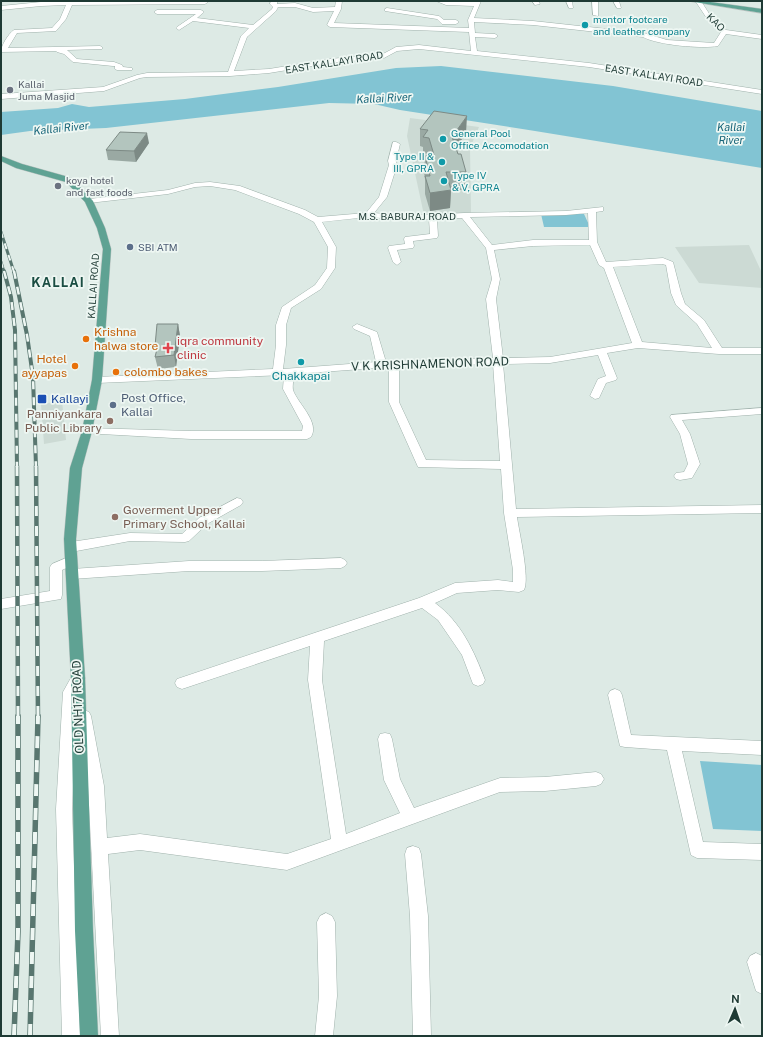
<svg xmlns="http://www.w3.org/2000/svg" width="763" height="1037" viewBox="0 0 763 1037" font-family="'Public Sans',sans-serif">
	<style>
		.built { fill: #ccdad4 }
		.water { fill: #82c4d3 }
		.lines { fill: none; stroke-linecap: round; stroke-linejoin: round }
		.minor-casing { stroke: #a0b2ac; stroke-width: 1 }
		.major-casing { stroke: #bcc4c2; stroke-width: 1 }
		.minor { fill: #fff; fill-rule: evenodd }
		.major { fill: #5fa293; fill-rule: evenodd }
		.rail-far3-casing { stroke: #58766f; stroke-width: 3 }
		.rail-far2-casing { stroke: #58766f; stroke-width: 4 }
		.rail-far1-casing { stroke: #58766f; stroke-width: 4.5 }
		.rail-casing { stroke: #58766f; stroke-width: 5.5 }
		.rail-far3 { stroke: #eef7f3; stroke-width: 2; stroke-dasharray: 6; stroke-linecap: butt }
		.rail-far2 { stroke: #eef7f3; stroke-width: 2.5; stroke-dasharray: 8; stroke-linecap: butt }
		.rail-far1 { stroke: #eef7f3; stroke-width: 3; stroke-dasharray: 10; stroke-linecap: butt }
		.rail { stroke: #eef7f3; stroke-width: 4; stroke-dasharray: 12; stroke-linecap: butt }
		.wall { fill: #9aa9a3 }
		.shaded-wall { fill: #7d8a85 }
		.building { fill: #b3c5be; stroke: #7d8a85 }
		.culture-dot { fill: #0f9aa8; stroke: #eef7f3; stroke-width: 1.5 }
		.worship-dot { fill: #6b7280; stroke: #eef7f3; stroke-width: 1.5 }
		.service-dot { fill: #5c6f8a; stroke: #eef7f3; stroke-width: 1.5 }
		.food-dot { fill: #e8710a; stroke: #eef7f3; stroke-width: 1.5 }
		.health-dot { fill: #e0444e; stroke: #eef7f3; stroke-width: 1.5 }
		.transit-dot { fill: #1a4fb4; stroke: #eef7f3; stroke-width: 1.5 }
		.education-dot { fill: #8d6e63; stroke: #eef7f3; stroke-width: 1.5 }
		.labels { text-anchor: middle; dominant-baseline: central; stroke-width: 3.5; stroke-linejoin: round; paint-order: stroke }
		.far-culture-label { font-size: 10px; fill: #0d838f; stroke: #eef7f3; text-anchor: start }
		.far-street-label { font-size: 10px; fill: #1e3a34; stroke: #eef7f3 }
		.far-worship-label { font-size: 10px; fill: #5b616d; stroke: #eef7f3; text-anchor: start }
		.far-service-label { font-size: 10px; fill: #4e5e75; stroke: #eef7f3; text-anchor: start }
		.far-water-label { font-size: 11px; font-style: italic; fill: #166478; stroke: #eef7f3 }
		.food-label { font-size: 12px; fill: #c56008; stroke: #eef7f3; text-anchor: start }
		.health-label { font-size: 12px; fill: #be3a42; stroke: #eef7f3; text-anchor: start }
		.street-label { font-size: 12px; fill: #1e3a34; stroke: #eef7f3 }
		.culture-label { font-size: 12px; fill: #0d838f; stroke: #eef7f3 }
		.service-label { font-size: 12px; fill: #4e5e75; stroke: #eef7f3; text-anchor: start }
		.transit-label { font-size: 12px; fill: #164399; stroke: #eef7f3; text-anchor: start }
		.education-label { font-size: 12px; fill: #785e54; stroke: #eef7f3; text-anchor: end }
		.far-district-label { font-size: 13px; font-weight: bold; letter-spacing: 1px; fill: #1a4d42; stroke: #eef7f3 }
	</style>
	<rect width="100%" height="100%" fill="#ddeae5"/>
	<path class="built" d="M410,118L479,127L470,148L471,213L424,215L407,136Z
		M749,245L762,273V288L699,283L675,247Z
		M62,401L66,440L44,444L41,404Z"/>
	<path class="water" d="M441,66L613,86L762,111V168L535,131L400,110L374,104L329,103L106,128L30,131L1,135V112L58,108L72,104L89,107L185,99L278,87L396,68Z
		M541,214H584L590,227H544Z
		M700,761L762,765V831L713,829Z"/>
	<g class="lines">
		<g class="minor-casing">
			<path id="minor" d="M153,1L208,2L205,4L72,5L66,19L56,31L17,33L8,48L100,46L102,47V49L67,50L77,59L114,62L122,65L123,67L132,68V70H117L115,69V66H113L73,62L64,54L57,52L56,51L1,52C1,46 8,34 14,30L52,28L60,19L66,5L41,6L1,10V6L41,2Z
				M271,1H277V4L295,3L313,8L335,7L336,1H342L341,9L334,23L469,28L468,20L474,6L446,5L436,1L475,2L481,1L474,18L533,21L644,33L667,40L714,43L721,32L706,17L696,2L701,1L710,15L726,30L762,35V39L726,34L718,46C701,49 658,45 643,37L533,25L474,22L475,33L495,34L498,36L495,38L475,37L477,51L589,63L762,90V94L589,67L419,49L397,51L384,58L330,63L269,73L230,76L147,77L140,78L104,91L1,99L2,94L103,87L137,75L147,73L228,72L241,36L249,28L193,21L179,30L176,28L177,27L196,14H157L154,12L157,10H201L204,12L197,18L253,25L272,9L273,7L270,4ZM278,7H295L313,12L334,11L327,25L330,27L469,32L471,51L419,45L396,47L383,54L330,59L269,69L234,71L247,37L276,11Z
				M532,1H538L540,4L535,5Z
				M566,1H572L573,8H569Z
				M592,1H598V16L593,15Z
				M613,1H619L621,8H617Z
				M387,8L439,16L444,20H456L459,22L456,24H442L437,19L385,11V9Z
				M393,142H396L400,144L396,161L397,165L387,197L374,213L407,216L464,213L566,211L603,207V211L596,212L597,242L606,262L663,258L673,262L681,293L685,304L704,320L722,348H762V354H719L638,348L607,353L617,378L616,380L606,383L599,398L595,399L590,396L597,381L598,379L606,376L598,355L550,363L503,364L516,509L762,505V513L517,517C519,532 530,578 524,590L519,592L498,590L457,593L435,603C461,622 474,651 485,680L483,684L478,686L473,684L462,655L438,620L422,608L324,641L322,680L346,834L400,813L384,780L378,739L380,734L385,733L390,734L392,739L400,779L414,808L500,778L545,777L596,772L601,774L604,779L601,784L596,786L545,791L500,792L287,870L140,850L108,854L119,1036H101L88,786L77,716L79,712L84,710L89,712L91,716L104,786L107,838L140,834L287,854L331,839L308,680L310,646L182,689L177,687L175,683L177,679L419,598L455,583L498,580L513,582V570L504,513L501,469L418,467L389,402V367L294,374C294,379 292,385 293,390C298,404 320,422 311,437L307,439H191L83,433L82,431L83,429L87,428L191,431H302L303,426L283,389L284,375L97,383L92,380L97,377L273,369L276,345V325L282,307L315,285L327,268L328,247L314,222L299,214L235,190L210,186L195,187L168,194L89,203L85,201L89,199L168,190L195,183L210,182L240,186L305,210L318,217L366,213L379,197L389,165L388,161ZM588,213L589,240H533L492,245L470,217L566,215ZM368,217L407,220L429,219L430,234L405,237L404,239L405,244L389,246L388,248L393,262L397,265L401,262L397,250L413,248L414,246L413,241L437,238L438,236L437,219L462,218L486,248L492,279L486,299L493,358L386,362L377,332L357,324L352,327L354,329L370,336L376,362L283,369L286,345V325L291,308L321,289L335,268L336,247L322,222ZM590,245L599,265L604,268L632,343L550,357L503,358L496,299L500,279L494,250L533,246ZM662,264L666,265L671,293L676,305L697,324L712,348L642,342L613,267ZM493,364L500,461L426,460L399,402V367Z
				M762,408V414L682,420L690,434L700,464L692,478L680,480L676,479L674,476L676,473L684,472L688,464L680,434L670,417L671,415Z
				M237,498L241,499L243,502L241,505L207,524L189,541L185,542L130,541L71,552L67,550L65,547L67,544L71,542L130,533L182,534L199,518Z
				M71,556L75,558L77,561L75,564L62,570V595L61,599L1,609V599L50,591V567L52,564Z
				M341,558L345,560L347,563L345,566L341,568L262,571H189L72,579L68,577L66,574L68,571L72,569L189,561H262Z
				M78,672L83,674L85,678L77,693L72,809L80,1036H62L56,809L63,692L73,674Z
				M615,689L620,691L622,695L631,735L762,741V755L682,751L703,842L762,844V860L697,858L691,855L667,750L625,747L620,746L608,695L610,691Z
				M413,846L419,848L421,854L428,916L431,1036H413L410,916L405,854L407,848Z
				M326,913L332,916L335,922L337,996L333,1036H315L319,996L317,922L320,916Z
				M756,953L762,956V994L756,991L747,962L750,956Z"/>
		</g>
		<g class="major-casing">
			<path id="major" d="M688,1H703L762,9V13Z
				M1,156L22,164L72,178L93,201L105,228L111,249L102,380L92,431L82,468L76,539L85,678L93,931L98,1036H80L75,931L71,678L64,539L70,468L82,431L92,380L103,249L97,228L85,202L66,182L16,168L1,161Z"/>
		</g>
		<use href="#minor" class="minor"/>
		<use href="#major" class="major"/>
		<g class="rail-far3-casing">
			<path id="rail-far3" d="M1,232L14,272
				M1,262L4,272"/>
		</g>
		<g class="rail-far2-casing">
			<path id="rail-far2" d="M4,271L11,297L15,330L17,467
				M14,271L27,335L33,377L36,467"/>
		</g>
		<g class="rail-far1-casing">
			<path id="rail-far1" d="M17,466L18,717
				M36,466L38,717"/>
		</g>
		<g class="rail-casing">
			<path id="rail" d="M14,1036L18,932V716
				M30,1036L38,716"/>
		</g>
		<use href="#rail-far3" class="rail-far3"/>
		<use href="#rail-far2" class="rail-far2"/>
		<use href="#rail-far1" class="rail-far1"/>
		<use href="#rail" class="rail"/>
	</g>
	<path class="wall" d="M420,129L466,133L456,148L458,154L466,172L465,190H451L450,208L430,211L425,194V179L424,173L425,156L429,155L423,154V147L420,146Z
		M149,143L136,162L108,160L106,150Z
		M178,324L180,336L176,367L158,369L155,357Z"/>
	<path class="shaded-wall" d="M467,116L466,133L451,155L452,137Z
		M147,133L149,143L136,162L134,151Z
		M451,190L450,208L430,211V193Z
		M178,324L180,336L176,367L174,355Z
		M158,345L157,357L155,346Z"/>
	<path class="building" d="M434,111L467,116L452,137L458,154H461L466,172H446L451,190L430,193L425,176H430L425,156L434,155L429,138L423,137L428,130L420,129Z
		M120,132L147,133L134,151L106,150Z
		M157,324H178L174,355L155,357L158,345L155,346Z"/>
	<g class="culture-dot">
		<circle cx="585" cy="25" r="4"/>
		<circle cx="443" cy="139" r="4"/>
		<circle cx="442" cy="162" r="4"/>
		<circle cx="444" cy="181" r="4"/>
		<circle cx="301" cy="362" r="4"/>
	</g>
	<g class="worship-dot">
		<circle cx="10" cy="90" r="4"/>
		<circle cx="58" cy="186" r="4"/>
	</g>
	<g class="service-dot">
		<circle cx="130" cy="247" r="4"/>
		<circle cx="113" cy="405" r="4"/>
	</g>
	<g class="food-dot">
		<circle cx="86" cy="339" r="4"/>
		<circle cx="75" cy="366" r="4"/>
		<circle cx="116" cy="372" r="4"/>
	</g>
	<path class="health-dot" d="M166 342h4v4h4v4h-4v4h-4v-4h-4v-4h4z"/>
	<rect class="transit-dot" x="37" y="394" width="10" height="10" rx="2"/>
	<g class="education-dot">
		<circle cx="110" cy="421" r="4"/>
		<circle cx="115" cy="517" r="4"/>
	</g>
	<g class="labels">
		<g class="far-culture-label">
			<text x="593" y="19">mentor footcare<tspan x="593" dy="12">and leather company</tspan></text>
			<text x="451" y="133">General Pool<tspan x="451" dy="12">Office Accomodation</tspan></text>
			<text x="434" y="156" text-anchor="end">Type II &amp;<tspan x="434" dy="12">III, GPRA</tspan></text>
			<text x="452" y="175">Type IV<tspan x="452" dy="12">&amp; V, GPRA</tspan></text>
		</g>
		<g class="far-street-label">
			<text transform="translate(716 22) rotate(45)">KAO</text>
			<text transform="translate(334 62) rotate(-9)">EAST KALLAYI ROAD</text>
			<text transform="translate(654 75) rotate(9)">EAST KALLAYI ROAD</text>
			<text x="407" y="216">M.S. BABURAJ ROAD</text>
			<text transform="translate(93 286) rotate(-86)">KALLAI ROAD</text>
		</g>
		<g class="far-worship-label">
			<text x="18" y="84">Kallai<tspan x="18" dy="12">Juma Masjid</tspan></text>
			<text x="66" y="180">koya hotel<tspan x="66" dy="12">and fast foods</tspan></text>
		</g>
		<g class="far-service-label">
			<text x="138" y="247">SBI ATM</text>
		</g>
		<g class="far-water-label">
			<text transform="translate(384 98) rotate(-3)">Kallai River</text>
			<text x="731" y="127">Kallai<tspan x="731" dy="13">River</tspan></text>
			<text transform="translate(61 128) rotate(-6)">Kallai River</text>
		</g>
		<g class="food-label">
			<text x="94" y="332">Krishna<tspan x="94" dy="14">halwa store</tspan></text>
			<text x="67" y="359" text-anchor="end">Hotel<tspan x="67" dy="14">ayyapas</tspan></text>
			<text x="124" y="372">colombo bakes</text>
		</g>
		<g class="health-label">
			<text x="177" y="341">iqra community<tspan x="177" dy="14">clinic</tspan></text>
		</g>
		<g class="street-label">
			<text transform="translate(430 364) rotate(-2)">V K KRISHNAMENON ROAD</text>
			<text transform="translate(78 707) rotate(-92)">OLD NH17 ROAD</text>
		</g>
		<g class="culture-label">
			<text x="301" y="376">Chakkapai</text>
		</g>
		<g class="service-label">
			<text x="121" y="398">Post Office,<tspan x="121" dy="14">Kallai</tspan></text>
		</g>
		<g class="transit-label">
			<text x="51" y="399">Kallayi</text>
		</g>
		<g class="education-label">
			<text x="102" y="414">Panniyankara<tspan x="102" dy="14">Public Library</tspan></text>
			<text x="123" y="510" text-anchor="start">Goverment Upper<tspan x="123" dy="14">Primary School, Kallai</tspan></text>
		</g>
		<g class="far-district-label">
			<text x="58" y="282">KALLAI</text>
		</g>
	</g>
	<rect width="763" height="1037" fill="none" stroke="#1e3a34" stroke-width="4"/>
	<g transform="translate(735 1009) rotate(2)" stroke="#eef7f3" stroke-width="3" paint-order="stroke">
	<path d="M0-3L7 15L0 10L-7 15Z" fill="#1e3a34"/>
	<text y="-6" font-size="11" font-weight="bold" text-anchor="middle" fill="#1e3a34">N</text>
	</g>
</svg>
